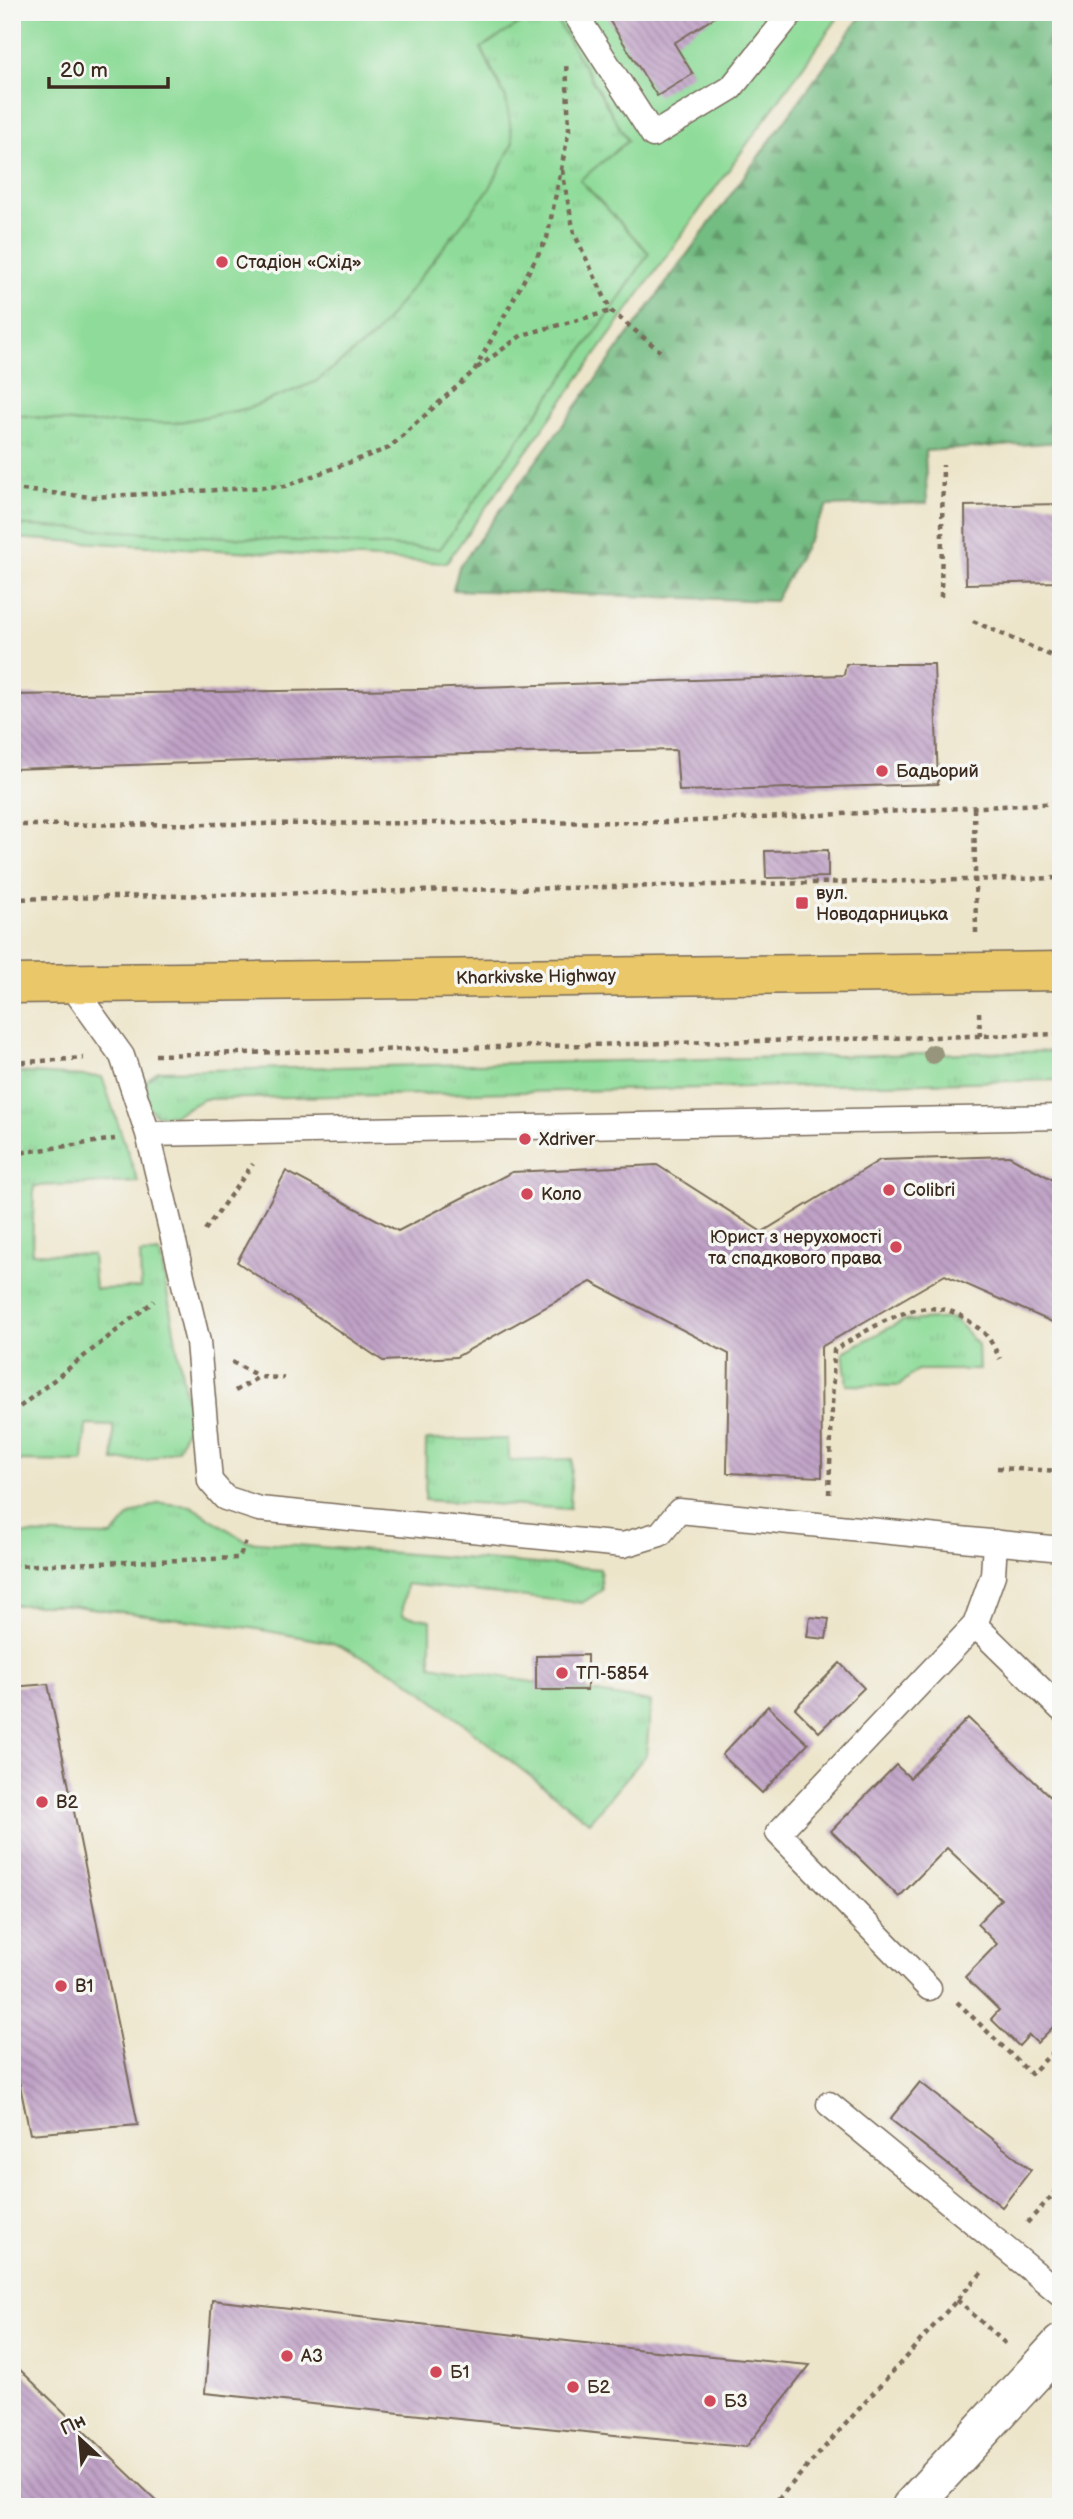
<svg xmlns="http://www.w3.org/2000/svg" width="1073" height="2519" viewBox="0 0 1073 2519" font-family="'Balsamiq Sans',sans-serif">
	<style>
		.grass { fill: url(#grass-tufts); stroke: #65835c; stroke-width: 2 }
		.forest { fill: url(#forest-firs); stroke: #577350; stroke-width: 2 }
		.pitch { fill: #8fdc9a; stroke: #65835c; stroke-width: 2 }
		.building { fill: url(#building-back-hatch) }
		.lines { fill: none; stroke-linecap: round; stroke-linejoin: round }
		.lane-casing { stroke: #796b5a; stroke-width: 27 }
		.street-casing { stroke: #796b5a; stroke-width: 41 }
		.primary-casing { stroke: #796b5a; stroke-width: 41 }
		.path { stroke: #796b5a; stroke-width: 4.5; stroke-dasharray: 5 5; stroke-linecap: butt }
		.lane { stroke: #fff; stroke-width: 24 }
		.street { stroke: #fff; stroke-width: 38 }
		.primary { stroke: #eac769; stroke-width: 38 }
		.tree { fill: #97967c }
		.poi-dot { fill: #d1495b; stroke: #f6f6f2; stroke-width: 2.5 }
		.labels { text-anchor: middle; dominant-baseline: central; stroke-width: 7; stroke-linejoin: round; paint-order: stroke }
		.poi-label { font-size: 18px; fill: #3b2a1e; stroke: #f6f6f2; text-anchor: start }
		.street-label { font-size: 18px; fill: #3b2a1e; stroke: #f6f6f2 }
	</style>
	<defs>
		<pattern id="grass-tufts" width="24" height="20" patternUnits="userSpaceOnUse" patternTransform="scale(1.75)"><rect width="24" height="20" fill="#8fdc9a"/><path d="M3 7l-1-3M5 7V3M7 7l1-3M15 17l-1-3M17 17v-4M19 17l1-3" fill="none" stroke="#7cbd84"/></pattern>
		<pattern id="forest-firs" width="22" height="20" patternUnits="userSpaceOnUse" patternTransform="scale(1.75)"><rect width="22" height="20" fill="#73bc82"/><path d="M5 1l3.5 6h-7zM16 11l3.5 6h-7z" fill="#60996a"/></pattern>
		<pattern id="building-back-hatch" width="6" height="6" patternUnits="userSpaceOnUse" patternTransform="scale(1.75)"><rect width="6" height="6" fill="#c0a2c7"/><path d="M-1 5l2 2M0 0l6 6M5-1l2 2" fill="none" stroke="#9d84a1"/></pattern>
	</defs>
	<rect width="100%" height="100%" fill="#f6f6f2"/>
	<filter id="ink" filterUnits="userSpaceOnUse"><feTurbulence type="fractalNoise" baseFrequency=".0143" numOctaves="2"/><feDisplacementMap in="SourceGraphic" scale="14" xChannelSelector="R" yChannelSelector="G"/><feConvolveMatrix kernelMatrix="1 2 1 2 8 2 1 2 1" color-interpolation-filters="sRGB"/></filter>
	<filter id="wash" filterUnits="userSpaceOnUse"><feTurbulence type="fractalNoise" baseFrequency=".00686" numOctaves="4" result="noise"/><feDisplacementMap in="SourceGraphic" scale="28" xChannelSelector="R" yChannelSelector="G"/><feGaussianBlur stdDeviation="1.57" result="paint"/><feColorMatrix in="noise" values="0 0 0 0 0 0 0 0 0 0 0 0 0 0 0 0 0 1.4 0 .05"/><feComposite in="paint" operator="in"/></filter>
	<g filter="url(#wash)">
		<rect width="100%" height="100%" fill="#ede5ca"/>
		<path class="grass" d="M538,12H552L628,141L581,180L649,253L611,311L440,550L12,525V414L80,423H174L249,408L315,382L374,336L506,99L481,47Z
			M1061,1051V1080L204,1099L174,1115H156L147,1106L146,1081L158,1071Z
			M12,1072L102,1077L138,1182L34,1186L32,1253L92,1255L95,1289L141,1288L140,1254L160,1253L190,1419L178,1449L147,1460L114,1461L113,1426L86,1425L83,1462L12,1461Z
			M954,1318L978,1345L979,1370H917L899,1386L847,1385L843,1352L902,1321Z
			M508,1439L509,1461L572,1459L570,1509L425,1500L426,1440Z
			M159,1503L191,1506L246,1541L600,1569L602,1590L582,1603L406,1584L402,1615L431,1620V1665L651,1702L646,1755L589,1822L402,1676L333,1643L251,1628L67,1605H12V1534L112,1536L130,1515Z"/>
		<path class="forest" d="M864,12H1061V442L925,451L927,503L827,506L775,601L453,590L459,567Z"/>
		<path class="pitch" d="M12,12H538L481,48L506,99L513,143L490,188L374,336L315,382L249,408L174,423H80L12,414Z
			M552,12H842L446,563L12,538V525L440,549L611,311L649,253L580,180L628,141Z"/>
		<g id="blocks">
			<path class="building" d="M604,12H723L674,43L693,74L657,96Z
				M1061,504V582L966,584L965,506Z
				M846,664H934L938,784L679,791L676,750L423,755L12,769V695L420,689L844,675Z
				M828,850V877L766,878L765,851Z
				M1009,1156L1061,1184V1326L945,1275L821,1347L822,1477L727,1473L729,1354L591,1282L456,1357L383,1361L237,1262L286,1171L398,1231L512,1172L657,1165L762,1232L880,1160Z
				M810,1617L829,1619L826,1639L807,1637Z
				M587,1655V1690H536V1656Z
				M840,1663L864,1688L819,1732L795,1708Z
				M48,1684L138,2125L30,2134L12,2047V1687Z
				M768,1706L808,1744L762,1793L722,1755Z
				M968,1718L1061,1807V2019L1037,2043L1029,2035L1019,2046L991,2019L999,2010L965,1977L997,1944L977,1924L1001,1899L947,1848L899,1897L831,1831L896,1765L910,1778Z
				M920,2082L1031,2170L1002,2207L890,2119Z
				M212,2300L645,2350L810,2365L746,2447L634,2437L205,2393Z
				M12,2362L43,2392L163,2507H12Z"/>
		</g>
	</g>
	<g filter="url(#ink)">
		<use href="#blocks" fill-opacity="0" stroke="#796b5a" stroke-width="2"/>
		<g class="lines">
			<g class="lane-casing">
				<path id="lane" d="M574,12L653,135L731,88L792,12
					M69,982L122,1056L148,1134L198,1342L210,1481L225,1498L259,1509L623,1545L660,1534L679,1511L1061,1549
					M148,1134L1061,1117
					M975,1625L1061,1709
					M929,1988L778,1833L975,1625L993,1575L995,1542
					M829,2104L1061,2294"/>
			</g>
			<g class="street-casing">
				<path id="street" d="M911,2507L1061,2344"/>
			</g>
			<g class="primary-casing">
				<path id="primary" d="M12,984L1061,971"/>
			</g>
			<path class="path" d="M562,170L574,233L611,311L660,351
				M477,368L522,335L611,311
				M12,489L92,497L285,486L389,448L474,371L547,238L569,130L566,62
				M941,597L943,465
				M973,621L1061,660
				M974,808L976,933
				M12,825L679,822L1061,803
				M12,899L1061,878
				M979,1012L980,1036
				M155,1055L1061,1034
				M12,1063L84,1058
				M12,1154L115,1139
				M205,1230L253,1164
				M232,1362L258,1376
				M235,1391L259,1377L284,1378
				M12,1413L154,1301
				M997,1468L1061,1471
				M829,1494L834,1350C874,1327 925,1288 969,1321C975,1326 982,1330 986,1335C992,1342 996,1351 1000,1359
				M12,1566L239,1558L247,1539
				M957,2002L1031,2074L1061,2044
				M1027,2223L1061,2186
				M957,2300L1006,2344
				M771,2507L983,2271
				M1052,2507L1061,2498"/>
			<use href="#lane" class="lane"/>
			<use href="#street" class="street"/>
			<use href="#primary" class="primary"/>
		</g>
		<circle class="tree" cx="933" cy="1054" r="10"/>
	</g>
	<g class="poi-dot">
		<circle cx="222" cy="262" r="7"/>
		<circle cx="882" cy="771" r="7"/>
		<rect x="795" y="896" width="14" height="14" rx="3.5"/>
		<circle cx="525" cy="1139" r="7"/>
		<circle cx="889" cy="1190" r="7"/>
		<circle cx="527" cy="1194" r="7"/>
		<circle cx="896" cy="1247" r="7"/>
		<circle cx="562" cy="1673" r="7"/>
		<circle cx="42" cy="1802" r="7"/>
		<circle cx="61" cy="1986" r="7"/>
		<circle cx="287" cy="2356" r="7"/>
		<circle cx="436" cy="2372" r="7"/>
		<circle cx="573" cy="2387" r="7"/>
		<circle cx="710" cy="2401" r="7"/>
	</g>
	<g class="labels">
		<g class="poi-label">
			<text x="236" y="262">Стадіон «Схід»</text>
			<text x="896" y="771">Бадьорий</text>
			<text x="816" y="893">вул.<tspan x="816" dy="21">Новодарницька</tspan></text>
			<text x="539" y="1139">Xdriver</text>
			<text x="903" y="1190">Colibri</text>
			<text x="541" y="1194">Коло</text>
			<text x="882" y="1237" text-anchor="end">Юрист з нерухомості<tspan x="882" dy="21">та спадкового права</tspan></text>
			<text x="576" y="1673">ТП-5854</text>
			<text x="56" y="1802">В2</text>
			<text x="75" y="1986">В1</text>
			<text x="301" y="2356">А3</text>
			<text x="450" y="2372">Б1</text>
			<text x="587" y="2387">Б2</text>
			<text x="724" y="2401">Б3</text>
		</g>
		<g class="street-label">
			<text transform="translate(536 977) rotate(-1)">Kharkivske Highway</text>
		</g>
	</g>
	<rect width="1073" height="2519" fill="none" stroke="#f6f6f2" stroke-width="42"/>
	<g transform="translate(80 2439) rotate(334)" stroke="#f6f6f2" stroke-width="5" paint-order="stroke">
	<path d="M0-5L12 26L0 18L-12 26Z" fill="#3b2a1e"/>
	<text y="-10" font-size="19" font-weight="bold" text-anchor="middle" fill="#3b2a1e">Пн</text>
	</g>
	<path d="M49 77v10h119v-10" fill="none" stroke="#3b2a1e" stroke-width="3.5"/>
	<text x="60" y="77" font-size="21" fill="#3b2a1e" stroke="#f6f6f2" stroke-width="5" paint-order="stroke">20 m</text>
</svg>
